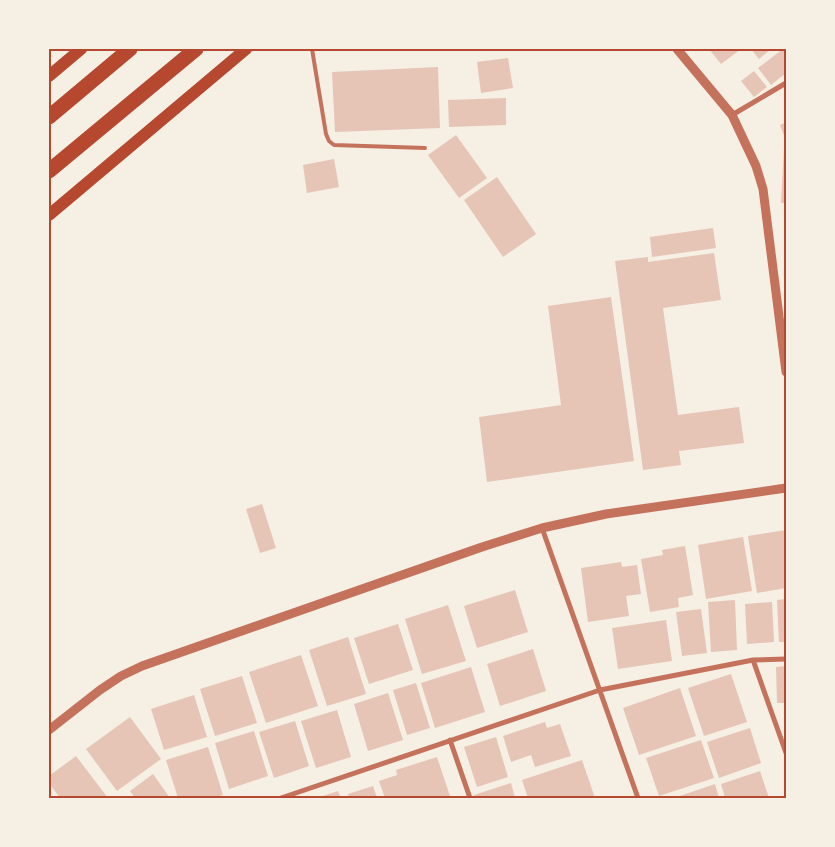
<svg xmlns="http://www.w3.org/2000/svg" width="835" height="847" viewBox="0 0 835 847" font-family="'Public Sans',sans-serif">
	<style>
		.building { fill: #e6c5b7 }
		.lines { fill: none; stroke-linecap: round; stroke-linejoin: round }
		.service { stroke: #c5725c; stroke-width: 4 }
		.minor { stroke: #c5725c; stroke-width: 5 }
		.tertiary { stroke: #c5725c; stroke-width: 9 }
		.primary { stroke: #b5482f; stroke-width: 12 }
		.motorway { stroke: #b5482f; stroke-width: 15 }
		.neatline { fill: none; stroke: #b5482f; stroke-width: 2 }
	</style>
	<rect width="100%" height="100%" fill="#f6efe4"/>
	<path class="building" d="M709,49H741L721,64Z
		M751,49H771L759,59Z
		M783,49H786V73L771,85L758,68Z
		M508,58L513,88L481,93L477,62Z
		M438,67L440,128L335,132L332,72Z
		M754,71L767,87L754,97L741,81Z
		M506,98V125L449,127L448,100Z
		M786,122V141L780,125Z
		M456,135L487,178L459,198L428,155Z
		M784,148H786V203H781Z
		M334,159L339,187L307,193L303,165Z
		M497,177L536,234L503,257L464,200Z
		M713,228L716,248L652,257L650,237Z
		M714,253L721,300L663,308L678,415L739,407L744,443L679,451L681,465L643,470L615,261L648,257V262Z
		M611,297L634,461L487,482L479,417L561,405L548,306Z
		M262,504L276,548L260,553L246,509Z
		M786,530V588L757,593L748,536Z
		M743,537L752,591L706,599L698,545Z
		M685,546L693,595L678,598L679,607L650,612L641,559L663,555L662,550Z
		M621,562L622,567L637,565L641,594L626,596L629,616L588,622L581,568Z
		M515,590L528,632L477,648L464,606Z
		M786,599V642H779L777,600Z
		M735,600L737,650L711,652L708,602Z
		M772,602L774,642L747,644L745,604Z
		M448,605L466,661L422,674L405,619Z
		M701,609L707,653L682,656L676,612Z
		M666,620L672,661L618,669L612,628Z
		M398,624L413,670L369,684L354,638Z
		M348,637L366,694L327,706L309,650Z
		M533,649L546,691L500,706L487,664Z
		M301,655L318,706L266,723L249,672Z
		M786,666V703H777L776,667Z
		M471,667L485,712L435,728L421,683Z
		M731,674L747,722L704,736L688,688Z
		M242,676L257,723L215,736L200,689Z
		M416,683L430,728L407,735L393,690Z
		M680,688L696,736L639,755L623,708Z
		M388,693L403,740L368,751L354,704Z
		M194,695L207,737L164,750L151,709Z
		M337,710L351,757L316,768L301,721Z
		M130,717L161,759L117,791L86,749Z
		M295,721L309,766L274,778L259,732Z
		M545,722L547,728L560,724L571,756L535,767L531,755L511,762L503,736Z
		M750,728L761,763L719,778L707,742Z
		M254,731L268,776L229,789L215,743Z
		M496,737L508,777L477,787L464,747Z
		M701,740L714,778L659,796L646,758Z
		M208,747L223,795L213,798H178L166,760Z
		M76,756L108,798H60L49,783V776Z
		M437,757L450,796L445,798H385L379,781L397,775L396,770Z
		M582,760L595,798H528L522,780Z
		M760,771L769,798H725L721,784Z
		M153,774L170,798H135L130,791Z
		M511,783L515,798H475L474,795Z
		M715,784L719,798H674Z
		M373,786L377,798H349L348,794Z
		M338,791L341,798H317Z"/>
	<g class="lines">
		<path class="service" d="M312,49L326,134L329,141L334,145L425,148"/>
		<path class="minor" d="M732,115L786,83
			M542,528L638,798
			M753,660L786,753
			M450,740L470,798
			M281,798L600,690L753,660L786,659"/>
		<path class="tertiary" d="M677,49L732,115L756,166L763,189L786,372
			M49,730L100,690L121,676L142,666L482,547L542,528L606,514L786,488"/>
		<path class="primary" d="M49,76L81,49
			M49,215L246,49"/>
		<path class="motorway" d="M49,117L130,49
			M49,171L196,49"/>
	</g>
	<rect width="835" height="847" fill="none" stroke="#f6efe4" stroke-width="100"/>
	<rect x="50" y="50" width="735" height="747" class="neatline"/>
</svg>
